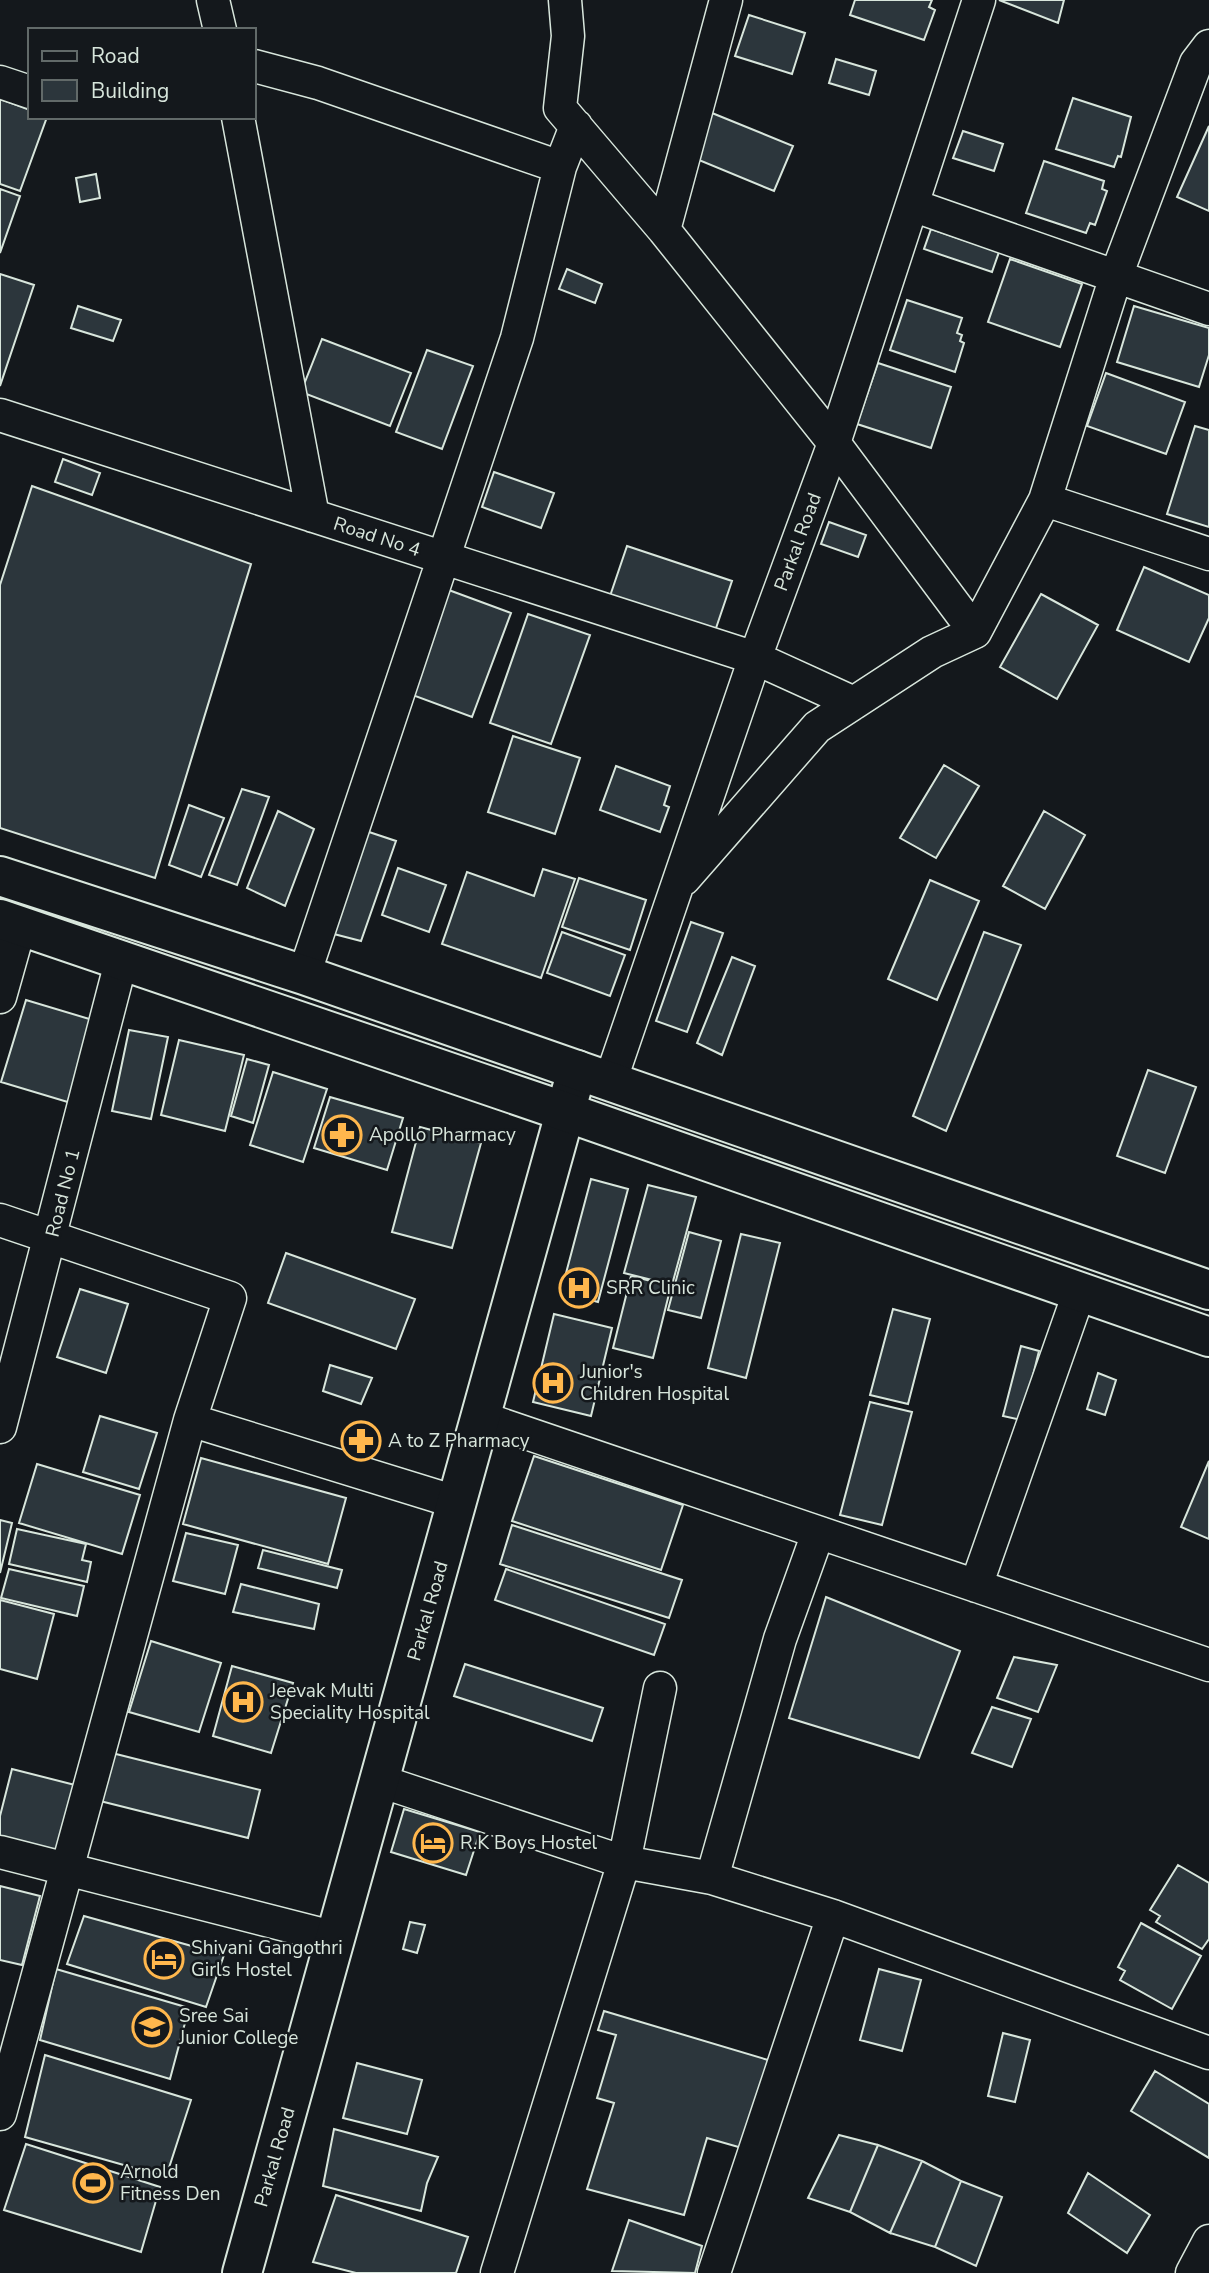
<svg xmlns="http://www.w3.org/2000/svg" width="1209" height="2273" viewBox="0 0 1209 2273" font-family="'Nunito Sans',sans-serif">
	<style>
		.building { fill: #2c363c; stroke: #d8e6dc; stroke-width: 2 }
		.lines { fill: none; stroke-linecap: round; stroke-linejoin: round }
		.street-casing { stroke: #d8e6dc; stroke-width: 35 }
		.secondary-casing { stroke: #d8e6dc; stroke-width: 42 }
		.highway-casing { stroke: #d8e6dc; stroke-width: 42 }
		.street { stroke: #14181c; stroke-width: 32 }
		.secondary { stroke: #14181c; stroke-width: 38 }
		.highway { stroke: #14181c; stroke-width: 38 }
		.labels { text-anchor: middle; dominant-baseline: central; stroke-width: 5; stroke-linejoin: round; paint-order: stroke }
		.street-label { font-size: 19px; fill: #d8e6dc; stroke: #14181c }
		.poi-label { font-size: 19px; fill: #d8e6dc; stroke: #14181c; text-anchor: start }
	</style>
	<rect width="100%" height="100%" fill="#14181c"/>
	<path class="building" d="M855,0H932L929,7L935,10L924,40L850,15Z
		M999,0H1064L1058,23Z
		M749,15L805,33L792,74L735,56Z
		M836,59L876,71L869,95L829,83Z
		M1073,98L1131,117L1121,157L1118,156L1114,167L1056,149Z
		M0,99L30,110V117H47L20,191L0,184Z
		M712,113L793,146L774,191L694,158Z
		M1209,126V211L1177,197Z
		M963,131L1003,144L994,171L953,158Z
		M1044,161L1104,181L1102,189L1107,191L1095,225L1090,223L1086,233L1026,213Z
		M96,174L100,198L80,202L76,178Z
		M0,189L20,196L0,253Z
		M931,229L999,252L992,272L924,249Z
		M1010,259L1082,284L1060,347L988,322Z
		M567,269L602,284L595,303L559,289Z
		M0,274L34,285L0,386Z
		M907,300L962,318L957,333L962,335L960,341L964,343L955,372L890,350Z
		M78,306L121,320L113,341L71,328Z
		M1134,306L1209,328V355L1199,387L1117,362Z
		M322,339L411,373L390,426L301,392Z
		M427,350L473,366L442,449L396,432Z
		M878,363L951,387L931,448L857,424Z
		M1106,373L1185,402L1166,454L1087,426Z
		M1195,426L1209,430V527L1167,514Z
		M63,459L100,473L92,495L55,482Z
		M494,472L554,493L541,528L482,507Z
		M32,486L251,564L155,878L0,828V585Z
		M829,522L866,535L858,557L821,544Z
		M627,546L732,581L714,634L609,599Z
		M1144,567L1209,595V618L1189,662L1117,630Z
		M446,589L511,613L472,717L407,693Z
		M1041,594L1098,625L1057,699L1000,667Z
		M528,614L590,635L551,744L490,723Z
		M513,736L580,758L555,834L488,812Z
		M944,765L979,786L936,858L900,838Z
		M616,766L670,786L664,805L669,807L660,832L600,810Z
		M242,789L269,797L237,885L209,875Z
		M189,805L224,818L201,877L169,865Z
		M278,811L314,829L285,906L247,888Z
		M1044,811L1085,835L1045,909L1003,886Z
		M366,831L396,841L361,941L330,933Z
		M398,868L446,885L429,932L382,915Z
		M543,869L575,879L541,978L442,944L467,872L534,896Z
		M579,878L646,900L630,950L562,927Z
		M930,880L979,901L937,1000L888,979Z
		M691,922L723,933L687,1032L656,1021Z
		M562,932L625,955L610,996L547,973Z
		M984,932L1021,945L946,1131L913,1116Z
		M732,957L755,966L722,1055L697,1043Z
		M26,1000L96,1021L71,1103L1,1082Z
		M129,1030L168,1037L151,1119L112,1111Z
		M179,1040L244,1055L225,1131L161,1115Z
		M247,1059L269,1065L253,1123L231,1116Z
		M1148,1070L1196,1087L1165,1173L1117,1156Z
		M273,1072L327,1089L303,1162L250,1145Z
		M330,1097L403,1118L387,1170L314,1148Z
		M420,1127L481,1143L452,1248L392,1232Z
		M591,1179L628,1189L598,1302L561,1292Z
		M648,1185L696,1197L672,1285L624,1273Z
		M689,1232L721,1241L701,1318L668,1310Z
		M741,1234L780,1243L746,1378L708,1368Z
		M286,1253L415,1299L396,1349L268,1303Z
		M631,1276L671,1286L653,1358L613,1348Z
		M80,1289L128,1304L106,1373L57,1357Z
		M893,1309L930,1319L908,1404L870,1395Z
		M554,1314L612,1328L591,1416L533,1402Z
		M1021,1346L1039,1351L1022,1420L1003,1416Z
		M330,1365L372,1378L361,1404L323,1391Z
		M1098,1373L1116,1380L1105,1415L1087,1409Z
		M870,1402L912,1412L882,1525L840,1515Z
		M100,1416L157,1433L139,1489L83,1472Z
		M534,1456L683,1505L661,1570L512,1521Z
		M201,1458L346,1498L328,1564L183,1524Z
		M1209,1461V1539L1181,1527Z
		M37,1464L140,1495L122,1554L19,1523Z
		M0,1520L12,1523L0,1573Z
		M512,1525L682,1580L669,1618L500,1564Z
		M17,1529L86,1544L82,1560L91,1562L87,1582L9,1564Z
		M186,1533L238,1545L225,1594L173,1581Z
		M263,1550L342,1570L337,1588L258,1568Z
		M9,1569L84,1586L77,1616L1,1598Z
		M506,1569L665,1624L654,1655L495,1600Z
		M241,1584L319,1604L314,1629L233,1612Z
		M826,1597L960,1651L919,1758L789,1718Z
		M0,1600L54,1614L37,1679L0,1669Z
		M151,1641L221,1663L199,1732L129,1712Z
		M1014,1657L1057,1665L1038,1712L997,1698Z
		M465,1664L603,1708L592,1741L454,1696Z
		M232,1666L293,1683L271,1753L213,1736Z
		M992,1707L1031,1719L1012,1767L972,1753Z
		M112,1753L260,1790L248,1838L100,1801Z
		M12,1769L75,1785L57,1854L0,1840V1816Z
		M404,1809L480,1832L466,1875L391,1852Z
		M1178,1865L1209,1883V1939L1202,1949L1156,1922L1160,1916L1150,1910Z
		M0,1886L40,1896L22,1965L0,1960Z
		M84,1916L224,1955L206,2007L67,1964Z
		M410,1922L425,1925L417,1953L403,1949Z
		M1141,1923L1201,1956L1172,2009L1120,1980L1125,1971L1118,1967Z
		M56,1969L189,2008L170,2079L40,2040Z
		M879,1969L921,1980L902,2051L860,2040Z
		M604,2011L768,2060L742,2148L707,2138L684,2215L587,2189L614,2103L597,2098L616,2035L598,2030Z
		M1003,2033L1030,2040L1015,2102L988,2096Z
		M45,2055L191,2100L166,2177L25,2137Z
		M357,2063L422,2080L407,2134L343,2118Z
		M1155,2071L1209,2104V2158L1131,2111Z
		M334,2129L438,2157L427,2183L421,2211L323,2186Z
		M839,2135L878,2145L850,2212L808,2198Z
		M26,2144L160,2187L141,2252L4,2210Z
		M878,2145L922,2161L890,2233L850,2212Z
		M922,2161L961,2181L935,2247L890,2233Z
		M1088,2173L1150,2215L1127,2253L1068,2213Z
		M961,2181L1002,2197L976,2266L935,2247Z
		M336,2195L468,2237L456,2273H356L313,2262Z
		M629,2220L702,2246L695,2273L612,2271Z"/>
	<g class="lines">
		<g class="street-casing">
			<path id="street" d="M213,0L220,30
				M565,0L568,36L560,108L664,230L834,443L975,632L1045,500L1116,276L1196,63L1209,46
				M254,66L318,83L560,167
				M0,82L30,92
				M238,117L313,516
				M912,205L1209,309
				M664,230L726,0
				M0,415L755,658L854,703
				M1045,500L1209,554
				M684,879L817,727L932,652L975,632
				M304,975L517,338L560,167L576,126
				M0,997L20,926
				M610,1082L755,658L834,443L979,0
				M0,1220L230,1298L190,1420L0,2114
				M482,1418L1209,1665
				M190,1420L459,1503
				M0,1427L122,958
				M976,1586L1079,1293
				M380,1781L624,1862L712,1878L833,1916L1209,2053
				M0,1852L336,1938
				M712,1878L780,1639L818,1533
				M497,2273L624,1862L660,1688
				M714,2273L833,1916
				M1192,2273L1209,2241"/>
		</g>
		<g class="secondary-casing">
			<path id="secondary" d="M242,2273L577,1070"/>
		</g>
		<g class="highway-casing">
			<path id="highway" d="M0,876L304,975L1209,1290
				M0,919L566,1112L1209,1337"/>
		</g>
		<use href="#street" class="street"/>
		<use href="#secondary" class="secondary"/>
		<use href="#highway" class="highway"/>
	</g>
	<defs>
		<g id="pharmacy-ring" transform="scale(2.0125)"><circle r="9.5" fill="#14181c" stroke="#ffb74d" stroke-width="1.5"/><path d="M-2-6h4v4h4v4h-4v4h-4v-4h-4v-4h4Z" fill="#ffb74d"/></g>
		<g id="hospital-ring" transform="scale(2.0125)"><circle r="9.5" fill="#14181c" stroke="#ffb74d" stroke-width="1.5"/><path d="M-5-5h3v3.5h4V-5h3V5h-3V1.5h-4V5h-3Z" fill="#ffb74d"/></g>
		<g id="hotel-ring" transform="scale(2.0125)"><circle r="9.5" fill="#14181c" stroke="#ffb74d" stroke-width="1.5"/><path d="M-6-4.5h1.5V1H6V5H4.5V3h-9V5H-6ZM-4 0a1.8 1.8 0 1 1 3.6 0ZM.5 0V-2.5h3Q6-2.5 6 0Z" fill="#ffb74d"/></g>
		<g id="school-ring" transform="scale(2.0125)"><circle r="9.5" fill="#14181c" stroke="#ffb74d" stroke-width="1.5"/><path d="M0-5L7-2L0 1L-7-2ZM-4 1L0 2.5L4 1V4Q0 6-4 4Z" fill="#ffb74d"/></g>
		<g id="stadium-ring" transform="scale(2.0125)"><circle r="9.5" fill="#14181c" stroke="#ffb74d" stroke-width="1.5"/><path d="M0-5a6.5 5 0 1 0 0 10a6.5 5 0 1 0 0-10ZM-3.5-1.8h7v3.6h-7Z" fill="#ffb74d"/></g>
	</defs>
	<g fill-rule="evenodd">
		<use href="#pharmacy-ring" x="342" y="1135"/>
		<use href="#hospital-ring" x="579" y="1288"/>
		<use href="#hospital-ring" x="553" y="1383"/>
		<use href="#pharmacy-ring" x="361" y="1441"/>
		<use href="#hospital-ring" x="243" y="1702"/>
		<use href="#hotel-ring" x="433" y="1843"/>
		<use href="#hotel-ring" x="164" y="1959"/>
		<use href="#school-ring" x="152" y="2027"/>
		<use href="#stadium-ring" x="93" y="2183"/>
	</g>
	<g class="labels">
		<g class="street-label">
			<text transform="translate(377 537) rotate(18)">Road No 4</text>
			<text transform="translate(798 542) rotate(-70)">Parkal Road</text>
			<text transform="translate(63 1193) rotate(-76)">Road No 1</text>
			<text transform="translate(428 1611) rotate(-74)">Parkal Road</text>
			<text transform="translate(275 2157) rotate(-74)">Parkal Road</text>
		</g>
		<g class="poi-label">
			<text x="369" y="1135">Apollo Pharmacy</text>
			<text x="606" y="1288">SRR Clinic</text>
			<text x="580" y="1372">Junior's<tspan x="580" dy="22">Children Hospital</tspan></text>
			<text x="388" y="1441">A to Z Pharmacy</text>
			<text x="270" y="1691">Jeevak Multi<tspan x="270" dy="22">Speciality Hospital</tspan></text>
			<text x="460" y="1843">R.K Boys Hostel</text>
			<text x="191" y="1948">Shivani Gangothri<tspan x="191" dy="22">Girls Hostel</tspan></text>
			<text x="179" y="2016">Sree Sai<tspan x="179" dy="22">Junior College</tspan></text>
			<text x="120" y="2172">Arnold<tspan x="120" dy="22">Fitness Den</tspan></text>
		</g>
	</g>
	<rect x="28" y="28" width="228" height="91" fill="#14181c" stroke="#626a69" stroke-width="2"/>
	<rect x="42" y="51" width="35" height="10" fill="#14181c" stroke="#626a69" stroke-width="2"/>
	<text x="91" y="63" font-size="21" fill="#d8e6dc">Road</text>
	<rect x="42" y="80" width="35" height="21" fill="#2c363c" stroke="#626a69" stroke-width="2"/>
	<text x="91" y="98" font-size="21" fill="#d8e6dc">Building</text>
</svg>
